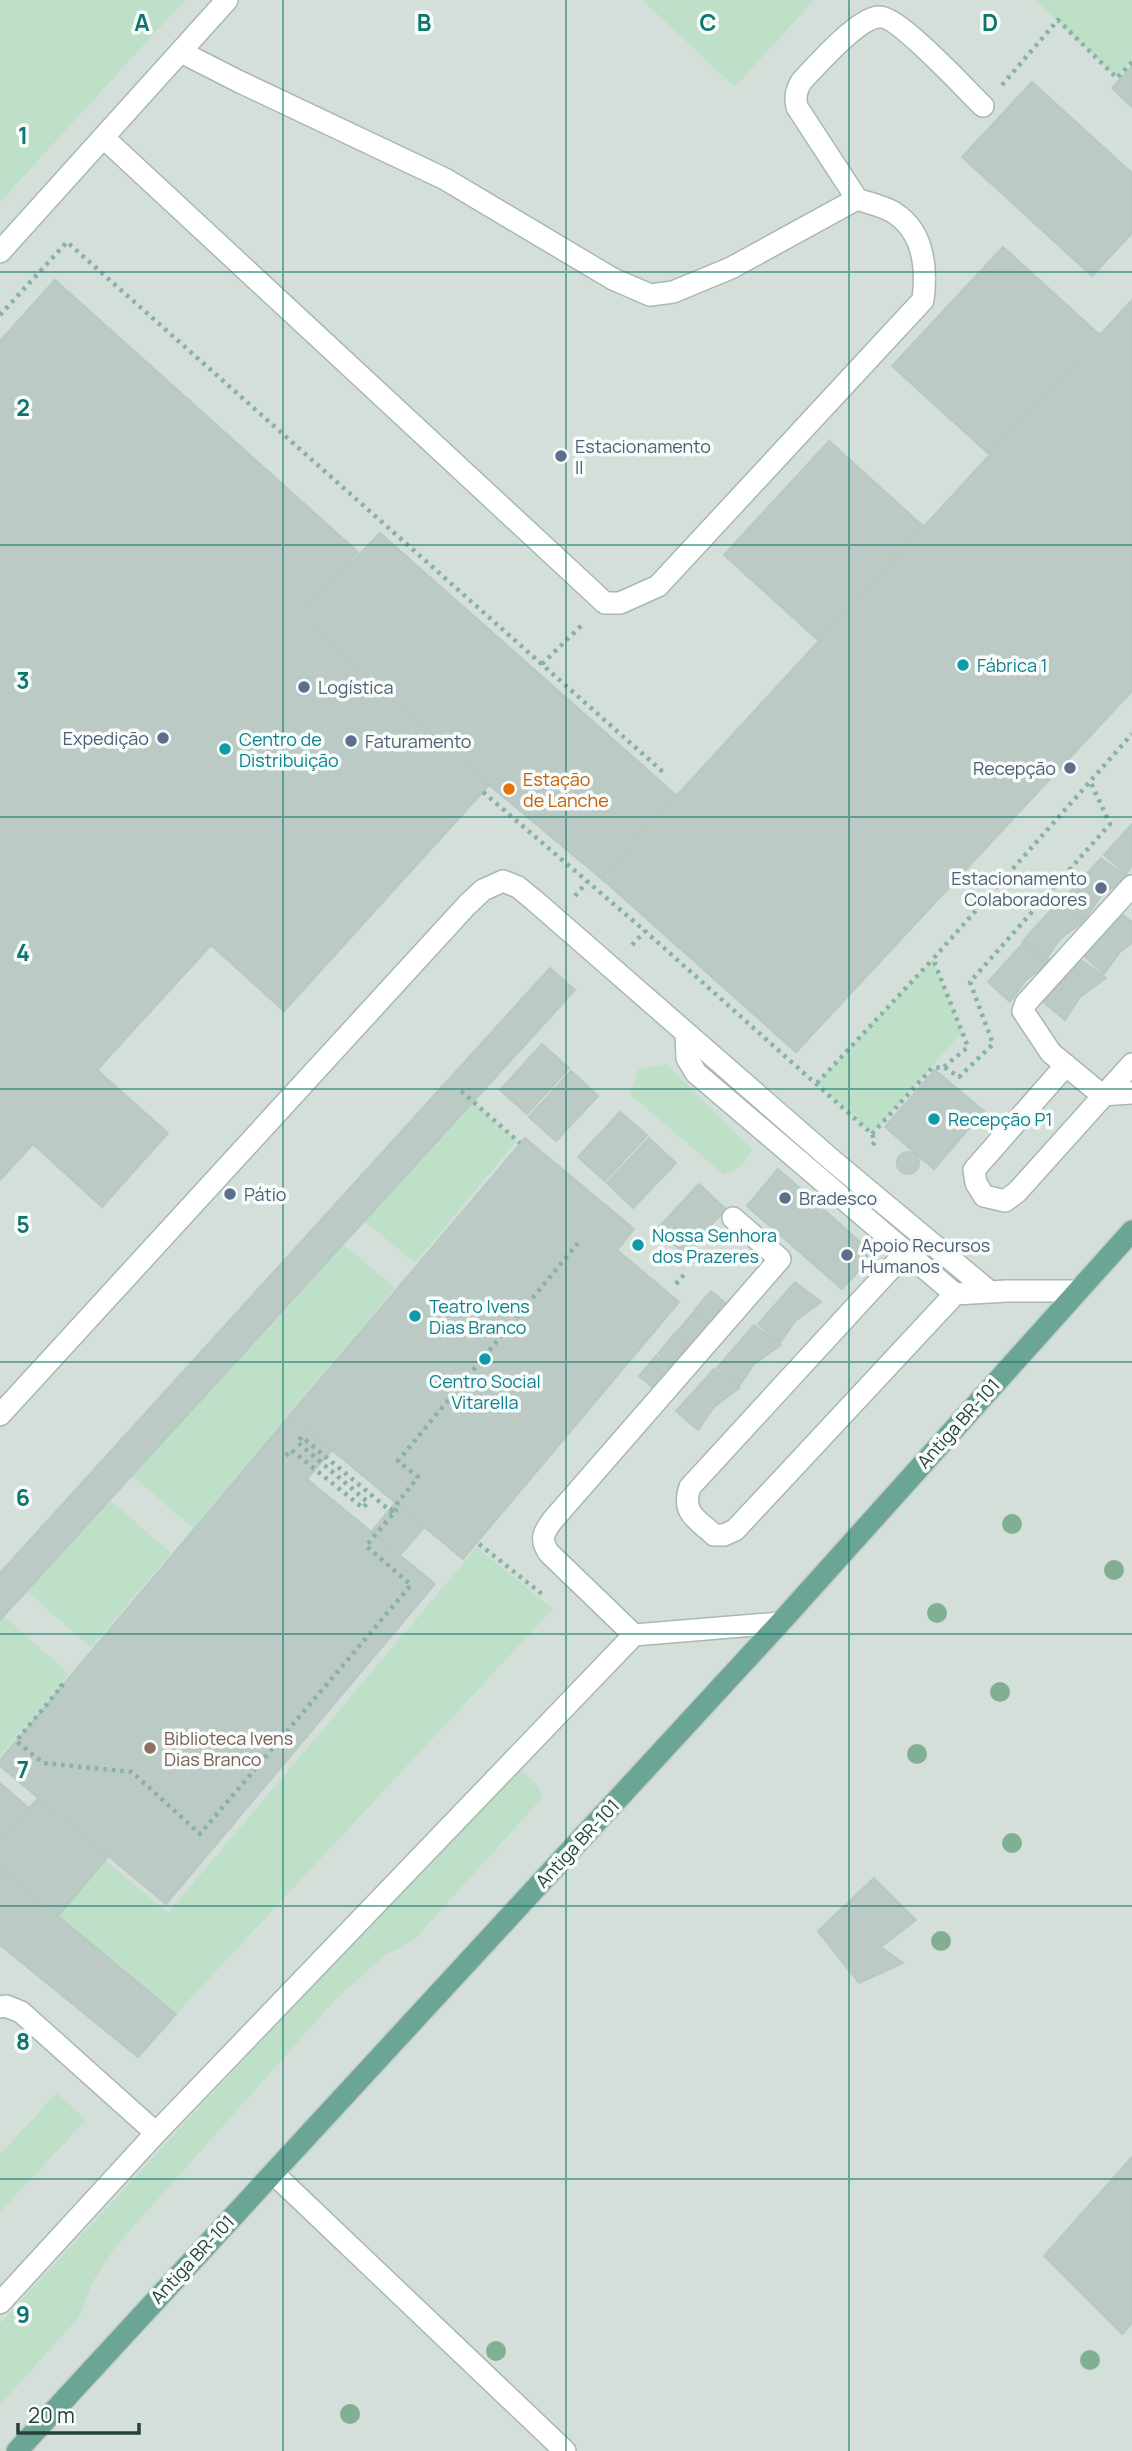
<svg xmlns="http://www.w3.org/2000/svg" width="1132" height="2451" viewBox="0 0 1132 2451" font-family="Manrope,sans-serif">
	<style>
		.built { fill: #d4dfda }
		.green { fill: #bfe0c8 }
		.building { fill: #bbcac4; stroke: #b8c9c2; stroke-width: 2 }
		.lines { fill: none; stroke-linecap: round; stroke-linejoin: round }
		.service-casing { stroke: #a8b8b2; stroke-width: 24 }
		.primary-casing { stroke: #c2cac8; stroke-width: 24 }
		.path { stroke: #86b3a5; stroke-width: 4.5; stroke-dasharray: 3.5 5; stroke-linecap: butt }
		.service { stroke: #fff; stroke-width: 21 }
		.primary { stroke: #6aa596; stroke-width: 21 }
		.tree { fill: #80af93 }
		.grid { fill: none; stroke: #0f766e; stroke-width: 2; stroke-opacity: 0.55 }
		.service-dot { fill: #5c6f8a; stroke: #f7fbf9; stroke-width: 2.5 }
		.culture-dot { fill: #0f9aa8; stroke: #f7fbf9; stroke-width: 2.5 }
		.food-dot { fill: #e8710a; stroke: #f7fbf9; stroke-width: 2.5 }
		.education-dot { fill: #8d6e63; stroke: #f7fbf9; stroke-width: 2.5 }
		.labels { text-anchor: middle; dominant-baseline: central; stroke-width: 7; stroke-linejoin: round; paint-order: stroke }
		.service-label { font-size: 18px; fill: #4e5e75; stroke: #f7fbf9; text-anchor: start }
		.culture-label { font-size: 18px; fill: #0d838f; stroke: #f7fbf9; text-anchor: start }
		.food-label { font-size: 18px; fill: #c56008; stroke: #f7fbf9; text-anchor: start }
		.street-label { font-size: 18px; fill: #24423a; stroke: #f7fbf9 }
		.education-label { font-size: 18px; fill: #785e54; stroke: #f7fbf9; text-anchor: start }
		.grid-label { font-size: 23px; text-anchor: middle; font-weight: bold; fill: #0f766e; stroke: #f7fbf9; stroke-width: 7; stroke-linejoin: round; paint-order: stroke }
	</style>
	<rect width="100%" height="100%" fill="#e6efeb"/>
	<path class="built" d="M106,0H1132V2451H0V116Z"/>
	<path class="green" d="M0,0H185L0,202Z
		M642,0H814L735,87Z
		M1035,0H1132V62L1117,78Z
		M933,959L962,1032L872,1134L817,1083Z
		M666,1064L752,1149L741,1166L724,1175L630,1094L638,1070Z
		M473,1102L517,1141L415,1263L364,1221Z
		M343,1244L395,1288L193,1528L132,1476Z
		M110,1500L171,1553L91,1648L27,1591Z
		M477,1547L553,1609L176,2014L58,1916L105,1860L168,1913Z
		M4,1616L69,1674L0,1756V1620Z
		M518,1770C530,1776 540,1784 542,1798L414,1940L384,1956L337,1998L116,2246L93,2281L79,2317L0,2405V2323L509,1773Z
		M57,2093L86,2120L0,2212V2154Z"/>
	<path class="building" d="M1132,66V107L1112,88Z
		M1032,82L1132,173V233L1092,276L962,157Z
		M1003,247L1100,335L989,454L892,366Z
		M55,280L358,552L300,616L489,785L284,1011L211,945L97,1070L168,1133L102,1207L33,1144L0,1180V341Z
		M1132,300V691L796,1052L601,878Z
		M829,441L923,526L818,640L724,555Z
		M380,533L676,795L601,878L489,785L300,616Z
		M1132,824V865L1126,874L1104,855Z
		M1101,858L1127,877L1101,896L1085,919L1064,899Z
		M1059,901L1085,920L1060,939L1044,962L1022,942Z
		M1120,913L1132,922V943L1120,952L1104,974L1083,955Z
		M1025,941L1051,961L1026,980L1010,1002L988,982Z
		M1080,959L1106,978L1080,997L1065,1020L1042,1001Z
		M550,968L575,990L0,1620V1573Z
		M542,1044L569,1068L527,1114L500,1090Z
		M935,1070L984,1111L934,1169L885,1127Z
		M571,1071L598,1096L556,1141L529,1117Z
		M620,1112L647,1135L605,1181L578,1157Z
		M525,1138L634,1229L617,1250L679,1302L463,1559L290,1415Z
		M649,1138L676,1163L633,1208L607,1183Z
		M897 1163a11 11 0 1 1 22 0a11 11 0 1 1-22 0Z
		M778,1169L874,1254L842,1289L747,1206Z
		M699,1184L726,1209L684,1254L657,1229Z
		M795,1282L821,1302L795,1321L780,1343L758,1324Z
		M711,1291L730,1307L712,1327L694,1311Z
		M693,1313L712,1328L694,1348L676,1333Z
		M754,1325L781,1345L754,1364L739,1386L717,1368Z
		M674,1334L693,1350L676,1370L658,1354Z
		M656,1356L675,1371L658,1392L639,1376Z
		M714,1369L739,1388L714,1407L698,1430L676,1411Z
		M290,1415L332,1450L307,1479L435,1584L166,1904L0,1766V1760Z
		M396,1502L425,1526L400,1555L371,1532Z
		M0,1783L29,1808L0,1843Z
		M38,1798L109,1856L58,1916L0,1868V1843Z
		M0,1868L176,2014L138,2057L0,1945Z
		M874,1878L916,1920L881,1947L903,1963L859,1983L818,1931Z
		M1132,2157V2323L1122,2334L1044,2256Z"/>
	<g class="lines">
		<g class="service-casing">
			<path id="service" d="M104,138L605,603H620L658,586L923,300C927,268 924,231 893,212C883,206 868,203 857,199L731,268L673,292L650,295L613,279L445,179L238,81L181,52
				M857,199L797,107C795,97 796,91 801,82C816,66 857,19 878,17C897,14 966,90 983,106
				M0,252L227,0
				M1132,886L1026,1003L1023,1011L1051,1053L1102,1095L1132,1093
				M686,1034L687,1058L696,1073L955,1294L1007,1291H1076
				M1066,1065L974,1170L976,1183L984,1196L1005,1201L1017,1192L1132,1064
				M905,1253L690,1487C681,1513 697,1519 714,1535H724L735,1530L955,1294
				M0,1415L467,905L483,890L503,881L518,887L535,901L833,1161L990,1292
				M634,1635L549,1553C540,1540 543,1533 552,1521L780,1259L733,1218
				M0,2007L6,2006L21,2012L156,2133
				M273,2173L565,2451
				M0,2303L156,2133L634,1635L780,1623"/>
		</g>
		<g class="primary-casing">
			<path id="primary" d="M17,2451L780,1623L1132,1231"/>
		</g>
		<path class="path" d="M1002,85L1058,20L1117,78L1132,62
			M0,315L67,242L663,772
			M542,664L584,623
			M483,792L645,931L872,1134L875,1142L872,1146
			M575,896L587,882
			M632,945L645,931
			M944,1067L968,1047L933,959L1132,734
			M817,1083L933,959
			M461,1091L520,1143
			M872,1134L932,1068L944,1067L959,1077L993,1044L970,982L1110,824L1090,781
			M676,1284L687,1271
			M286,1456L291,1450L363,1508L368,1502L297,1442L302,1437L393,1513
			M391,1511L418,1477L398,1461L578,1243
			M479,1544L542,1594
			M60,1684L62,1686L16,1741L43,1763L132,1772L200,1834L411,1585L366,1546L397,1509"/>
		<use href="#service" class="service"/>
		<use href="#primary" class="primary"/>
	</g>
	<g class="tree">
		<circle cx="1012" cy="1524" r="10"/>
		<circle cx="1114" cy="1570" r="10"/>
		<circle cx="937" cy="1613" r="10"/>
		<circle cx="1000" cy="1692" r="10"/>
		<circle cx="917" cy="1754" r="10"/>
		<circle cx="1012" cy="1843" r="10"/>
		<circle cx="941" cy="1941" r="10"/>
		<circle cx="496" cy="2351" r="10"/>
		<circle cx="1090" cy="2360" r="10"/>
		<circle cx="350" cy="2414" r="10"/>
	</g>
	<path class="grid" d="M283,0V2451M566,0V2451M849,0V2451M0,272H1132M0,545H1132M0,817H1132M0,1089H1132M0,1362H1132M0,1634H1132M0,1906H1132M0,2179H1132"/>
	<g class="service-dot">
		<circle cx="561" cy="456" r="7"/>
		<circle cx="304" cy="687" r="7"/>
		<circle cx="163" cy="738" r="7"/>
		<circle cx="351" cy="741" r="7"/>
		<circle cx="1070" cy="768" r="7"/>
		<circle cx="1101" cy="888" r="7"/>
		<circle cx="230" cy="1194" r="7"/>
		<circle cx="785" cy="1198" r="7"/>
		<circle cx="847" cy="1255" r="7"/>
	</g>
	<g class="culture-dot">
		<circle cx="963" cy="665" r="7"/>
		<circle cx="225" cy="749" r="7"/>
		<circle cx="934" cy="1119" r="7"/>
		<circle cx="638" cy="1245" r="7"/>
		<circle cx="415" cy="1316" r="7"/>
		<circle cx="485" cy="1359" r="7"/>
	</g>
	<circle class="food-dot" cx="509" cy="789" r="7"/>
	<circle class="education-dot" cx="150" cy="1748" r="7"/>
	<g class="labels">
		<g class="service-label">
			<text x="575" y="446">Estacionamento<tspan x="575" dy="21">II</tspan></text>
			<text x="318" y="687">Logística</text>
			<text x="149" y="738" text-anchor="end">Expedição</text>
			<text x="365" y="741">Faturamento</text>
			<text x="1056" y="768" text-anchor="end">Recepção</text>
			<text x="1087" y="878" text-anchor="end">Estacionamento<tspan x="1087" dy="21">Colaboradores</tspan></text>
			<text x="244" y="1194">Pátio</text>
			<text x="799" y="1198">Bradesco</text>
			<text x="861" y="1245">Apoio Recursos<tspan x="861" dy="21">Humanos</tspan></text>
		</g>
		<g class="culture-label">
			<text x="977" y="665">Fábrica 1</text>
			<text x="239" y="739">Centro de<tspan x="239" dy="21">Distribuição</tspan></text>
			<text x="948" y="1119">Recepção P1</text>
			<text x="652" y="1235">Nossa Senhora<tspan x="652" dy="21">dos Prazeres</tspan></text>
			<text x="429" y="1306">Teatro Ivens<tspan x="429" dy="21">Dias Branco</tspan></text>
			<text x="485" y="1381" text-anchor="middle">Centro Social<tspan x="485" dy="21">Vitarella</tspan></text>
		</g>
		<g class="food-label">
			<text x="523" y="779">Estação<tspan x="523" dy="21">de Lanche</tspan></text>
		</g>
		<g class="street-label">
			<text transform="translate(958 1423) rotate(-48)">Antiga BR-101</text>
			<text transform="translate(577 1843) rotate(-47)">Antiga BR-101</text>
			<text transform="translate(192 2259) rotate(-47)">Antiga BR-101</text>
		</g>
		<g class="education-label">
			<text x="164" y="1738">Biblioteca Ivens<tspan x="164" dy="21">Dias Branco</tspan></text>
		</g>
	</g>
	<g class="grid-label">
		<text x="142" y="31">A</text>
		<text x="424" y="31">B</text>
		<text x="708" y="31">C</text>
		<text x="990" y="31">D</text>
		<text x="23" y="144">1</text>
		<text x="23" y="416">2</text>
		<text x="23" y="689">3</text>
		<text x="23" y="961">4</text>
		<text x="23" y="1233">5</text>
		<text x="23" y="1506">6</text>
		<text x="23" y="1778">7</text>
		<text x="23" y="2050">8</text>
		<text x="23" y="2323">9</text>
	</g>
	<path d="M18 2423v10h121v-10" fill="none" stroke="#24423a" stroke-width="3.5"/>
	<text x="28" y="2423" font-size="21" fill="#24423a" stroke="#f7fbf9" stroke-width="5" paint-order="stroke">20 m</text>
</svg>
